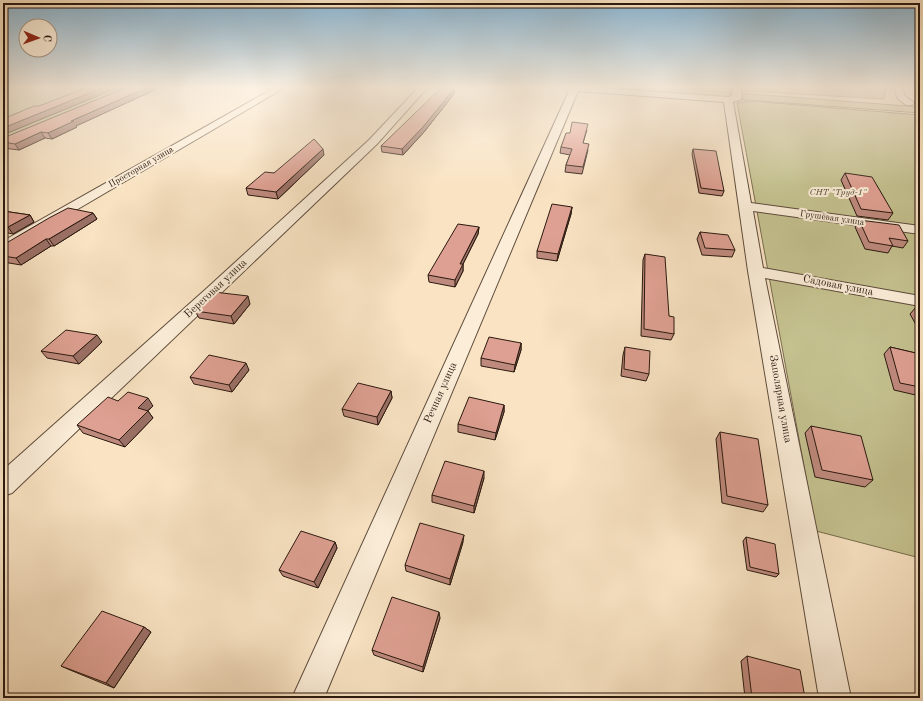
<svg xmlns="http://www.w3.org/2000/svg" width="923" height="701" viewBox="0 0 923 701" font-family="'Old Standard TT',serif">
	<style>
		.green { fill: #c4c18f; stroke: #776d4f }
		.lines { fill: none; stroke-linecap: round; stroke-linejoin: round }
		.minor-casing { stroke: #5e4c3c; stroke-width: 2 }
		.minor { fill: #fbedd8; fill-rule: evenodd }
		.wall { fill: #bf8a7e; stroke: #2a190f }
		.shaded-wall { fill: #9b7066; stroke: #2a190f }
		.building { fill: #dea092; stroke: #2a190f }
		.labels { text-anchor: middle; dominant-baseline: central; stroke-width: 4; stroke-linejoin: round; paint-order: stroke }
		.far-street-label { font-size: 9px; fill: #2a190f; stroke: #fbedd8 }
		.far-park-label { font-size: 9px; font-style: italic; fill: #584b35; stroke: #fbedd8 }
		.street-label { font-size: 11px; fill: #2a190f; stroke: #fbedd8 }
	</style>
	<rect width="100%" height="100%" fill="#f9e3c3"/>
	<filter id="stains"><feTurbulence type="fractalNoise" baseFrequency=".005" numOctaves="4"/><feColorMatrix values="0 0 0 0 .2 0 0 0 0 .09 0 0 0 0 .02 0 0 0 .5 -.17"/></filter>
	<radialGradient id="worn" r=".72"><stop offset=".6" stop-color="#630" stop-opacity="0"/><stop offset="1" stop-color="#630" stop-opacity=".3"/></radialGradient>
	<path class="green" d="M3,88H126L3,141Z
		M585,88H673L920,107V113Z
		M699,88H886L884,99Z
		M750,101L920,115V558L816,531L737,103Z"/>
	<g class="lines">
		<g class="minor-casing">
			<path id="minor" d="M274,88H284L8,250L3,252V241Z
				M418,88H427L377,144L12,493L3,496V470L206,289L369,140Z
				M564,88H599L728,97L732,96L733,88H741L742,98L740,100L733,102L751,203L920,226V234L753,211L763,268L920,296V306L765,278L851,698H819L748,271L724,102L578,91L324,698H292L569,91L565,90Z
				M895,88H903L904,95L914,103L912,105H906L897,98Z"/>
		</g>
		<use href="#minor" class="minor"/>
	</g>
	<path class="wall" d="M157,89L76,126L77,127L52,139L45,138L19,150L3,148V138Z
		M454,89V94L424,132L403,155L382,152L381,146Z
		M587,130L583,143L588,150L582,174L565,172L566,165L570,155L560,153L561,147L570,133Z
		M693,149L724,191L722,196L699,193L692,154Z
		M324,155L278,199L248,195L246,188L274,173Z
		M845,173L893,213L888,220L857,216L841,180Z
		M572,207L571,214L557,261L537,258V251Z
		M3,211L30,215L34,222L13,234L3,232Z
		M93,213L97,219L54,246H51L21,265L3,262V245Z
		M859,220L908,241L903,248L892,246L888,253L865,249L855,227Z
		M479,227L478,234L463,264V271L455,287L429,282L428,275Z
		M700,232L735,250L732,257L702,255L697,239Z
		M645,254L669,316L674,334L671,340L641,336L643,260Z
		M250,304L234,324L199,318L195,311Z
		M916,307H920V330H919L910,314Z
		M102,342L79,364L47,358L41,351Z
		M521,343V350L514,372L481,366V358Z
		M625,347L649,374L646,381L621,376L623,355Z
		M890,347L920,354V396L894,390L884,354Z
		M249,370L232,392L194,384L190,377Z
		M391,391L392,398L378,425L344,416L342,409Z
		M118,401L153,406L148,411L153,418L125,447L83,433L77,425Z
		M504,405V412L495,440L458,432V424Z
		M811,426L873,480L865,487L815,477L805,433Z
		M720,432L768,505L763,512L722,503L716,439Z
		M484,478L474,513L432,502V495Z
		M746,537L779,574L776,577L747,570L743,541Z
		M335,542L337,548L318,588L283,576L279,570Z
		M463,542L450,585L406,571L405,565Z
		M440,618L423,672L374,655L372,650Z
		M144,627L151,632L114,688L70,670L61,666Z
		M747,656L805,698H745L741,661Z"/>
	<path class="shaded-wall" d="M102,88H117L3,135V128Z
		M146,88H156L157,89L76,126L77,127L52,139L48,133L71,121Z
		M454,89V94L424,132L403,155L402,149Z
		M41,132L45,138L19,150L15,144Z
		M323,149L324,155L278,199L276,192Z
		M572,207L571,214L557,261L558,254Z
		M93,213L97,219L54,246L49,239Z
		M30,215L34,222L13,234L8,227Z
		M479,227L478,234L463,264V271L455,287V280L460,264Z
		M46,239L51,246L21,265L16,258Z
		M248,296L250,304L234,324L231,316Z
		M97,335L102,342L79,364L73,356Z
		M521,343V350L514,372L515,365Z
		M246,363L249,370L232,392L229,385Z
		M391,391L392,398L378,425L377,417Z
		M148,398L153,406L143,415L138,408Z
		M504,405V412L495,440L496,433Z
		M148,411L153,418L125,447L119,440Z
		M484,471V478L474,513V506Z
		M464,535L463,542L450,585V579Z
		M335,542L337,548L318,588L314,582Z
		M439,612L440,618L423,672V667Z
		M144,627L151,632L114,688L106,683Z"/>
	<path class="building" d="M86,88H102L3,128V119L34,106H39Z
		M125,88H146L71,121H74L48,133L41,132L15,144L3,142V138Z
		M441,88H452L454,89L423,127L402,149L381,146Z
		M572,122L588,124L583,143L589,144L583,167L566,165L572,149L561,147L566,133H570Z
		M314,139L323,149L276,192L246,188L265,172L274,173Z
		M693,149L716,151L724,191L701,188Z
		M845,173L872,177L893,213L861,209Z
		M552,204L572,207L558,254L537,251Z
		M68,208L93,213L49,239H46L16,258L3,256V245L49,218Z
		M3,211L30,215L8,227L3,226Z
		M859,220L899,225L908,241L889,238L893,246L869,242Z
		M458,224L479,227L460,264H463L455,280L428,275Z
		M700,232L728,235L735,250L705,248Z
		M645,254L665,257L669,316L674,317V334L644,329Z
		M214,292L248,296L231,316L195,311Z
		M916,307H920V314Z
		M66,330L97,335L73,356L41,351Z
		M489,337L521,343L515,365L481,358Z
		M625,347L650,351L649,374L624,369Z
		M890,347L920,354V387L900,383Z
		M209,355L246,363L229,385L190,377Z
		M358,383L391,391L377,417L342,409Z
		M128,392L148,398L138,408L148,411L119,440L77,425L108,397L118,401Z
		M469,397L504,405L496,433L458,424Z
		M811,426L861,436L873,480L822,470Z
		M720,432L758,439L768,505L727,496Z
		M445,461L484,471L474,506L432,495Z
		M420,523L464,535L450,579L405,565Z
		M301,531L335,542L314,582L279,570Z
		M746,537L775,544L779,574L750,567Z
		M392,597L439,612L423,667L372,650Z
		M102,611L144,627L106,683L61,666Z
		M747,656L800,670L805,698H752Z"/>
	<linearGradient id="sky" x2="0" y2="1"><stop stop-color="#8bb8d6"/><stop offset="0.47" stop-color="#fcf2e4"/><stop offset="1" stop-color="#fcf2e4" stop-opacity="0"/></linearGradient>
	<rect width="923" height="186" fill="url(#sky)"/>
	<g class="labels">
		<g class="far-street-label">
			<text transform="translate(141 167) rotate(-30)">Просторная улица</text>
			<text transform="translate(832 218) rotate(8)">Грушёвая улица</text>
		</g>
		<g class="far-park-label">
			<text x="838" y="192">СНТ "Труд-1"</text>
		</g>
		<g class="street-label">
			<text transform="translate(838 286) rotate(11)">Садовая улица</text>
			<text transform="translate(216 289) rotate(-43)">Береговая улица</text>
			<text transform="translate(441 393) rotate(-66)">Речная улица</text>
			<text transform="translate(780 399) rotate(80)">Заполярная улица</text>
		</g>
	</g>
	<rect width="923" height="701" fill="none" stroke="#f9e3c3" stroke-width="16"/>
	<rect x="4" y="4" width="915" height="693" fill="none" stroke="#2a190f" stroke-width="2"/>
	<rect x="8" y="8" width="907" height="685" fill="none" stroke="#2a190f"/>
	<g transform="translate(38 38) rotate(92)"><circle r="19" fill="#fbedd8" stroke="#a79888"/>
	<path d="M0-3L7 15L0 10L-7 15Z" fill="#8f2418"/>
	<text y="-6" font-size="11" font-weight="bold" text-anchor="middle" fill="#2a190f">С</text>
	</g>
	<rect width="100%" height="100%" filter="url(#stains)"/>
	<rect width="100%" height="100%" fill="url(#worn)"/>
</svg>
